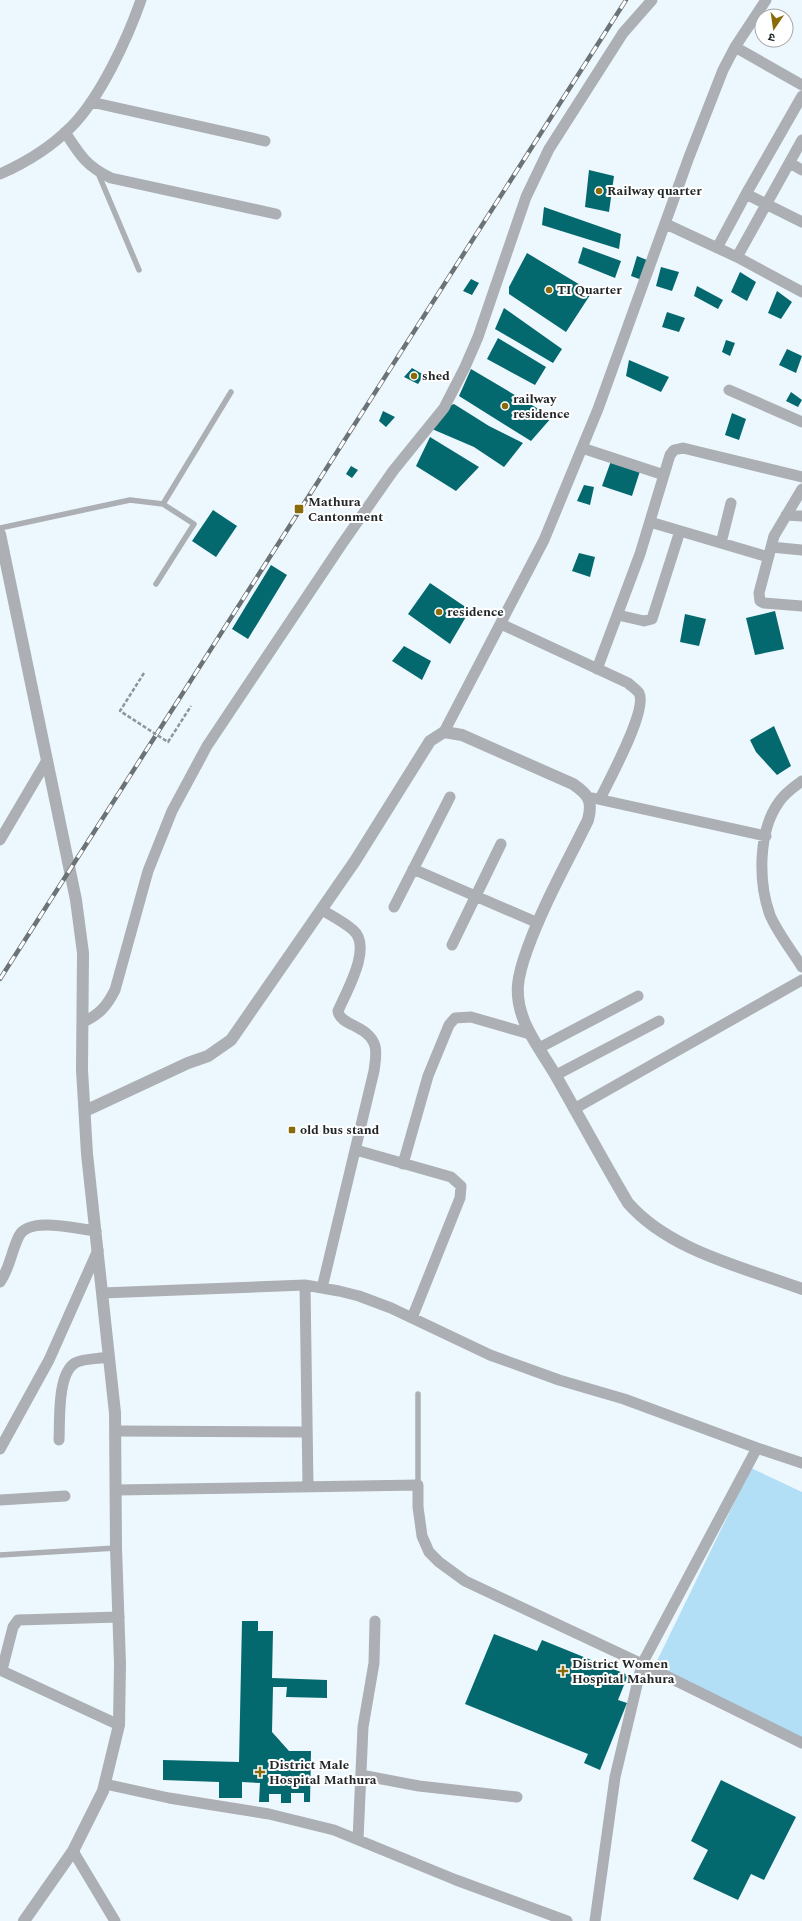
<svg xmlns="http://www.w3.org/2000/svg" width="802" height="1921" viewBox="0 0 802 1921" font-family="Spectral,'Noto Sans Devanagari',serif">
	<style>
		.green { fill: #b2dff5 }
		.building { fill: #04696e }
		.lines { fill: none; stroke-linecap: round; stroke-linejoin: round }
		.service { stroke: #acafb4; stroke-width: 5.5 }
		.minor { stroke: #acafb4; stroke-width: 11 }
		.tertiary { stroke: #acafb4; stroke-width: 12 }
		.rail-casing { stroke: #6b7376; stroke-width: 4.5 }
		.rail { stroke: #fff; stroke-width: 3; stroke-dasharray: 9; stroke-linecap: butt }
		.path-bridge { stroke: #8e969a; stroke-width: 2.5; stroke-dasharray: 4 2; stroke-linecap: butt }
		.poi-dot { fill: #8b6a0a; stroke: #fff; stroke-width: 1.5 }
		.labels { text-anchor: middle; dominant-baseline: central; stroke-width: 4; stroke-linejoin: round; paint-order: stroke }
		.poi-label { font-size: 13px; font-weight: bold; fill: #212628; stroke: #fff; text-anchor: start }
	</style>
	<rect width="100%" height="100%" fill="#edf8fe"/>
	<path class="green" d="M751,1468L802,1492V1738L655,1665Z"/>
	<path class="building" d="M589,170L614,176L609,212L585,207Z
		M544,207L621,234L619,249L542,225Z
		M583,247L621,261L615,278L578,263Z
		M527,253L592,292L566,332L509,294V287Z
		M637,256L652,262L642,280L631,276Z
		M661,267L679,272L672,291L656,286Z
		M740,272L756,282L747,301L731,292Z
		M471,279L479,283L472,295L463,291Z
		M697,286L723,300L718,309L694,296Z
		M777,291L792,302L781,319L768,313Z
		M504,308L562,349L553,363L495,329Z
		M667,312L685,318L679,332L662,327Z
		M498,338L546,367L535,385L487,359Z
		M726,340L735,343L730,356L722,352Z
		M787,349L802,356L796,373L779,365Z
		M629,360L669,377L661,392L626,376Z
		M412,368L424,375L418,384L404,377Z
		M471,369L552,417L531,441L459,396Z
		M791,392L802,400L798,407L786,401Z
		M454,404L489,426L523,443L504,467L474,447L432,429L444,408Z
		M383,411L395,417L386,427L379,421Z
		M732,413L746,419L739,440L725,435Z
		M430,437L479,467L456,491L416,466Z
		M611,461L640,471L632,496L602,486Z
		M351,466L358,470L352,478L346,474Z
		M584,485L594,487L590,505L577,501Z
		M213,510L237,526L216,557L192,541Z
		M579,553L595,557L590,577L572,571Z
		M271,565L287,575L248,639L232,629Z
		M430,583L470,610L450,644L408,614Z
		M775,611L784,649L755,655L746,618Z
		M685,614L706,619L699,646L680,642Z
		M404,646L431,661L422,680L392,661Z
		M774,726L791,766L777,775L756,752L750,740Z
		M242,1621H258V1631H273L272,1678L327,1680V1698L286,1697L287,1687H273L272,1732L289,1751H311L310,1802H304V1793H291V1803H281V1794H269V1802H259L260,1783L242,1782V1798H219V1782L163,1780V1760L239,1762Z
		M494,1634L537,1651L542,1640L628,1675L618,1700L627,1703L600,1770L584,1763L588,1754L465,1704Z
		M721,1780L796,1817L764,1880L751,1874L738,1900L693,1879L708,1850L691,1841Z"/>
	<g class="lines">
		<path class="service" d="M98,173L139,270
			M163,504L231,392
			M0,528L130,500L163,504L194,524L156,584
			M418,1394V1485
			M0,1555L116,1548"/>
		<path class="minor" d="M735,47L802,85
			M91,102L265,141
			M65,132C80,155 86,166 111,178L276,214
			M790,163L802,170
			M0,174C25,163 51,147 71,127C100,98 127,40 141,0
			M746,194L802,222
			M666,224L737,257L802,292
			M717,248L746,194L802,96
			M737,257L802,140
			M729,390L802,422
			M582,448L664,475
			M802,489L774,536L759,593L760,601L764,603L802,606
			M786,515L802,516
			M650,522L768,557
			M721,543L731,503
			M771,547L802,550
			M618,615L644,621L652,619L680,531
			M501,624L628,683C631,686 637,690 639,693C648,710 609,780 600,799
			M597,669L640,554L670,455L674,450L683,448L802,477
			M444,732L544,540L598,409L689,157L723,70L735,47L766,0
			M802,781C794,787 785,793 779,802C758,831 758,882 770,915C777,932 792,951 802,967
			M593,798L766,836
			M0,840L46,762
			M413,869L538,923
			M394,907L450,797
			M322,910C332,916 344,922 353,930C373,947 346,992 338,1011C340,1026 369,1025 375,1046C377,1054 375,1063 374,1071L322,1288
			M452,945L501,844
			M83,1022C99,1015 107,1006 115,990L148,871L172,811L207,746L342,544L393,471L444,408L465,367L478,337L526,197L549,149L623,33L652,0
			M539,1048L638,996
			M556,1075L659,1021
			M574,1109L802,980
			M356,1150L451,1177L461,1186L460,1198L412,1318
			M403,1164L428,1076L449,1025L455,1018L471,1017L530,1034
			M0,1282C10,1268 11,1252 19,1236C29,1216 77,1229 96,1231
			M305,1285L308,1487
			M102,1293L305,1285L339,1291L359,1296L391,1308L490,1355L559,1380L624,1399L757,1448
			M116,1431L307,1432
			M59,1440C60,1421 57,1374 75,1363C84,1358 99,1359 109,1357
			M0,1449L49,1360L98,1250
			M117,1490L418,1485V1507L422,1536L429,1552L439,1562L465,1581L642,1664L802,1743
			M0,1500L65,1496
			M0,1670L119,1725
			M2,1670L13,1627L18,1620L119,1617
			M361,1775L419,1786L517,1797
			M105,1784L169,1798L269,1814L334,1830L456,1880L567,1921
			M358,1840L363,1727L374,1663L375,1621
			M73,1851L115,1921
			M595,1921L615,1777L642,1664L757,1448L802,1463"/>
		<path class="tertiary" d="M0,534L76,900L83,953L82,1070L87,1154L115,1413L116,1548L120,1664L119,1725L103,1791L73,1851L24,1921
			M85,1111L188,1063L208,1056L231,1040L355,861L430,741L444,732L462,735L573,784C589,795 593,801 588,820C567,863 543,905 527,950C523,961 519,973 518,985C515,1020 540,1048 556,1076C580,1118 603,1161 628,1203C670,1251 743,1267 802,1289"/>
		<g class="rail-casing">
			<path id="rail" d="M0,979L626,0"/>
		</g>
		<use href="#rail" class="rail"/>
		<path class="path-bridge" d="M144,673L120,711L168,742L191,706"/>
	</g>
	<g class="poi-dot">
		<circle cx="599" cy="191" r="4"/>
		<circle cx="549" cy="290" r="4"/>
		<circle cx="414" cy="376" r="4"/>
		<circle cx="505" cy="406" r="4"/>
		<rect x="294" y="504" width="10" height="10" rx="2"/>
		<circle cx="439" cy="612" r="4"/>
		<rect x="288" y="1126" width="8" height="8" rx="2"/>
		<path d="M561 1665h4v4h4v4h-4v4h-4v-4h-4v-4h4z"/>
		<path d="M258 1766h4v4h4v4h-4v4h-4v-4h-4v-4h4z"/>
	</g>
	<g class="labels">
		<g class="poi-label">
			<text x="607" y="191">Railway quarter</text>
			<text x="557" y="290">TI Quarter</text>
			<text x="422" y="376">shed</text>
			<text x="513" y="399">railway<tspan x="513" dy="15">residence</tspan></text>
			<text x="308" y="502">Mathura<tspan x="308" dy="15">Cantonment</tspan></text>
			<text x="447" y="612">residence</text>
			<text x="300" y="1130">old bus stand</text>
			<text x="572" y="1664">District Women<tspan x="572" dy="15">Hospital Mahura</tspan></text>
			<text x="269" y="1765">District Male<tspan x="269" dy="15">Hospital Mathura</tspan></text>
		</g>
	</g>
	<g transform="translate(774 28) rotate(193)"><circle r="19" fill="#ffffff" stroke="#a6a8a9"/>
	<path d="M0-3L7 15L0 10L-7 15Z" fill="#8b6a0a"/>
	<text y="-6" font-size="11" font-weight="bold" text-anchor="middle" fill="#212628">उ</text>
	</g>
</svg>
